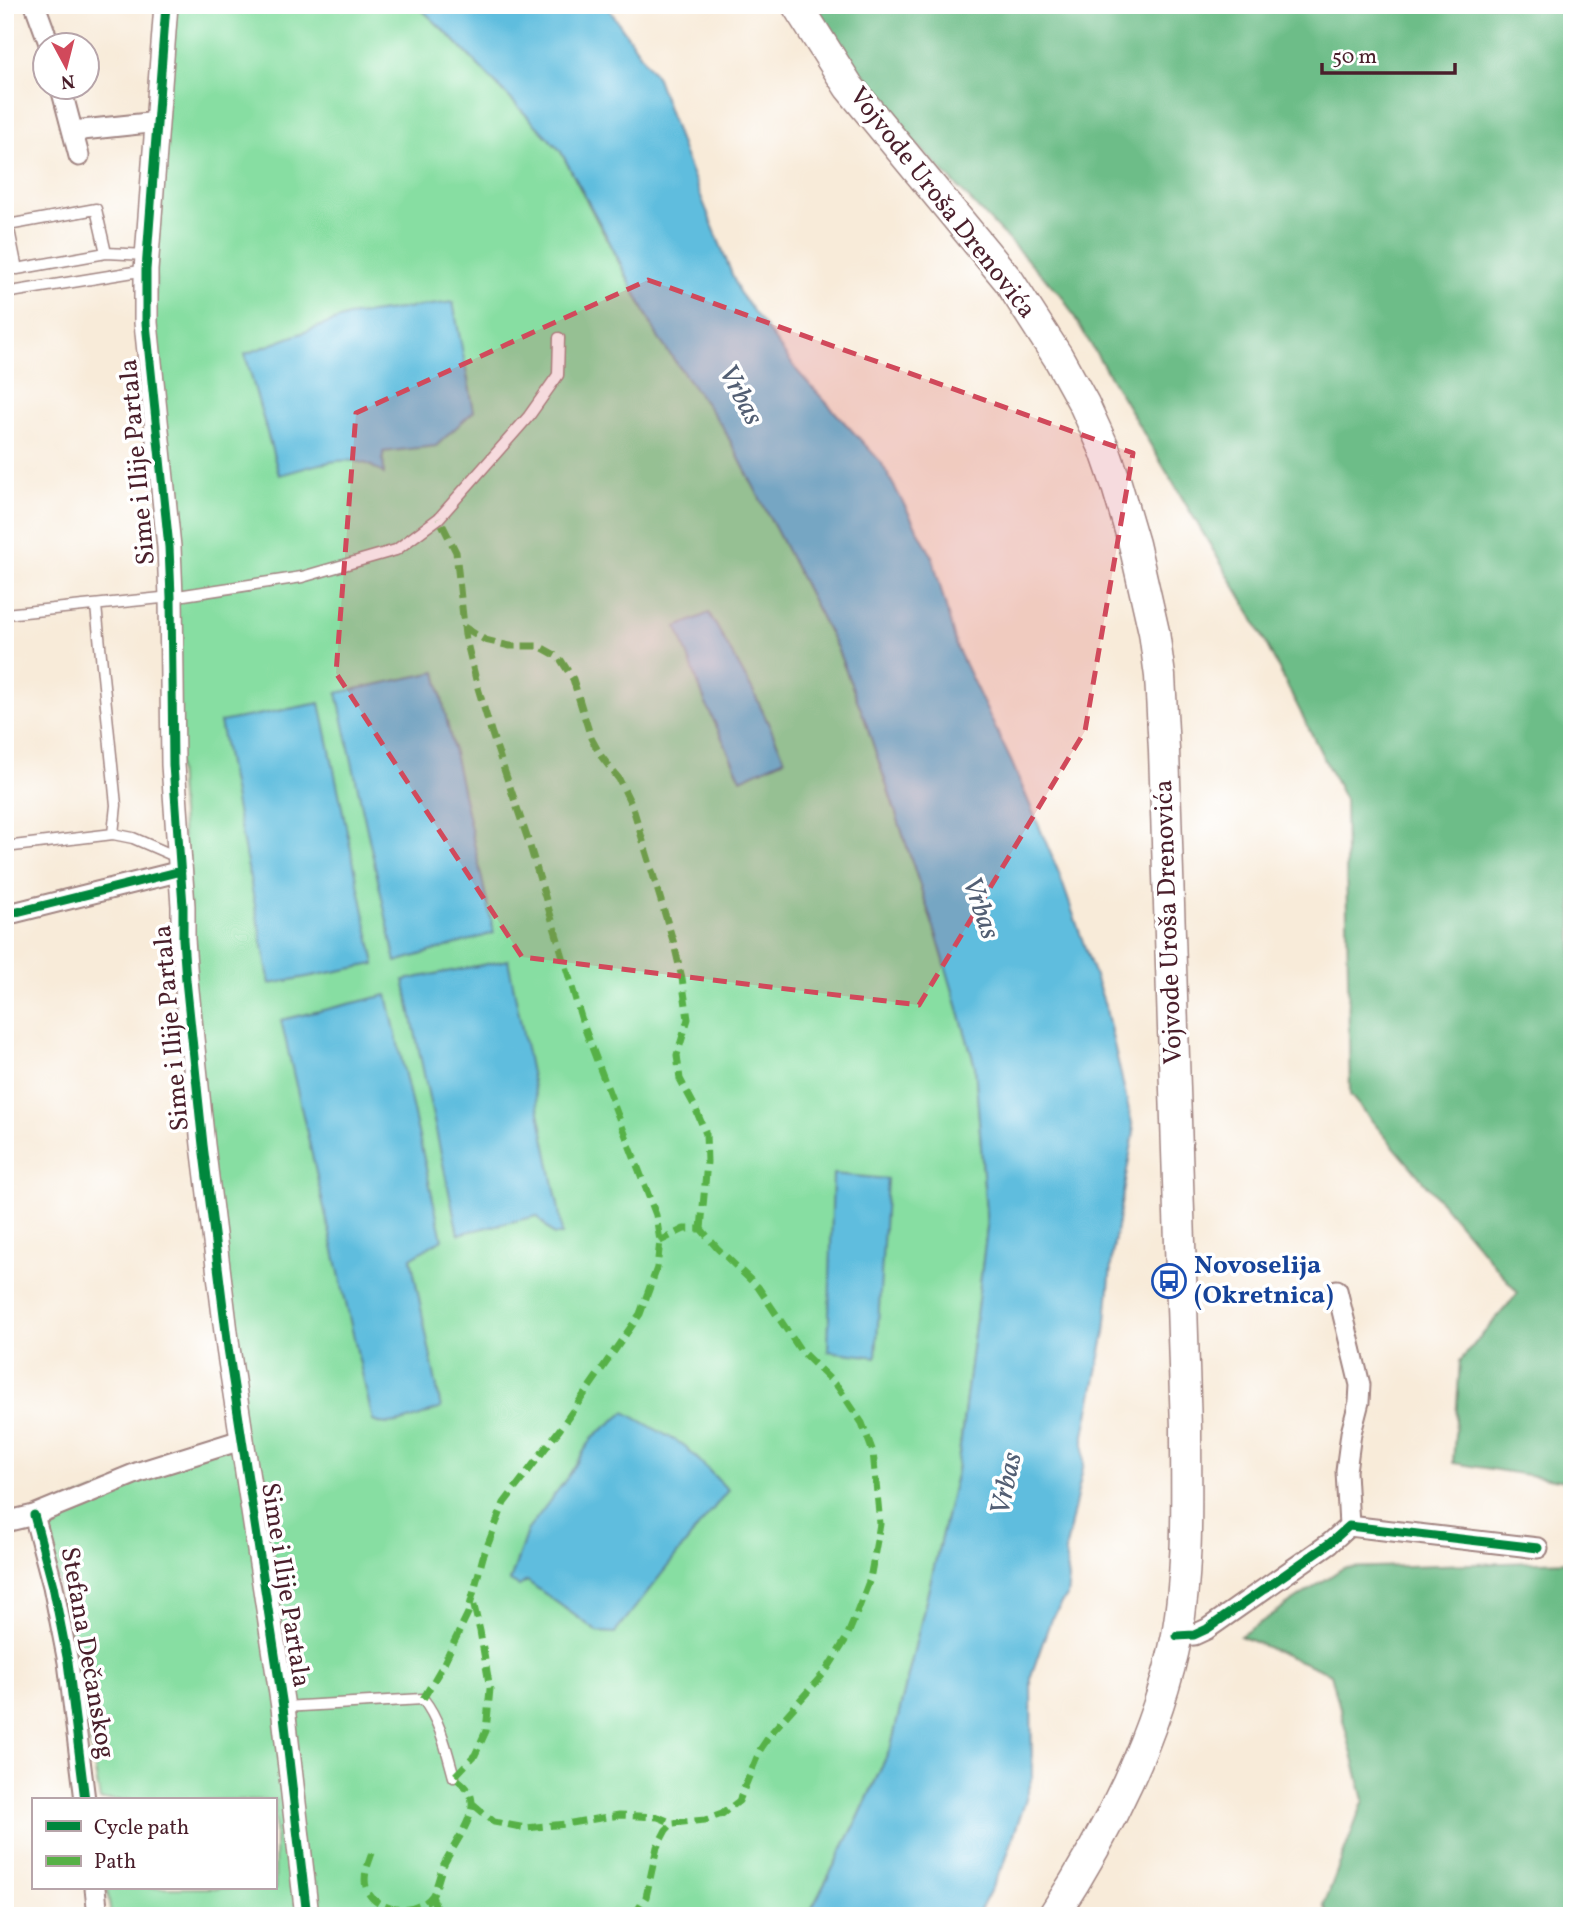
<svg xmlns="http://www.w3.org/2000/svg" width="1577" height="1921" viewBox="0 0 1577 1921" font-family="Vollkorn,serif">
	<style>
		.green { fill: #87dea2; stroke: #687e66; stroke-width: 2 }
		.forest { fill: #6dbd88; stroke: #5c6e5a; stroke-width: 2 }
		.water { fill: #5fbdde; stroke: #546e84; stroke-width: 2 }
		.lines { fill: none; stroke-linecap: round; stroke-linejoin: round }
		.service-casing { stroke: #a18582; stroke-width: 13 }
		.minor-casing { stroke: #a18582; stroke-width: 23 }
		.tertiary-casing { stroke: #a18582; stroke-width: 26 }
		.primary-casing { stroke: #a18582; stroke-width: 33 }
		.service { stroke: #fff; stroke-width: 10 }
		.minor { stroke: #fff; stroke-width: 19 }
		.tertiary { stroke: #fff; stroke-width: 23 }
		.primary { stroke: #fff; stroke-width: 30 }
		.quiet { stroke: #57b146; stroke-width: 7; stroke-dasharray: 14 7; stroke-linecap: butt }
		.cycleway-casing { stroke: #fff; stroke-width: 13 }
		.cycleway { stroke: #00873e; stroke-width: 9 }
		.marked { fill: #d1495b; fill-opacity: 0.2; stroke: #d1495b; stroke-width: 5; stroke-dasharray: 14 9; stroke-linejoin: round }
		.labels { text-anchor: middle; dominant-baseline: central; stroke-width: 7; stroke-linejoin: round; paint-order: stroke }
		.street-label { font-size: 26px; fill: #4a1f2b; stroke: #fff }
		.transit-label { font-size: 26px; font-weight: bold; fill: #164399; stroke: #fff; text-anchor: start }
		.water-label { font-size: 28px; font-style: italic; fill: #525e73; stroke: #fff }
	</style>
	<rect width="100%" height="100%" fill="#fff"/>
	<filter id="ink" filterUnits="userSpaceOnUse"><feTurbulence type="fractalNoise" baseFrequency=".0143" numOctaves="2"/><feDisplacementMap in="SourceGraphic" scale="14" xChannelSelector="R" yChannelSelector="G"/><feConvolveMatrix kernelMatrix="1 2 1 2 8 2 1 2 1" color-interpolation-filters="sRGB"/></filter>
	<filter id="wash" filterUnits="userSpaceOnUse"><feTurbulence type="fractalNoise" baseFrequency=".00686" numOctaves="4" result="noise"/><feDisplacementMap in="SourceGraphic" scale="28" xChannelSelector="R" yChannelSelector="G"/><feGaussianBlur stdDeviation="1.57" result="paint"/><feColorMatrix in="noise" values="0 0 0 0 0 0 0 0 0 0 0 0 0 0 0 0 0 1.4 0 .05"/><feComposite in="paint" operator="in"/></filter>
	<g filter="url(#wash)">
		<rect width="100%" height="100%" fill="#f8ebd9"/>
		<path class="green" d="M166,5H417L451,37L560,150L659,339L723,426L837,648L865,720L937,937L975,1066L987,1227L957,1471L891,1747L855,1825L808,1916H111L107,1888H275V1800H100L74,1648L42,1511L241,1440L203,1145L152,375Z"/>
		<path class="forest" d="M815,5H1572V1482L1453,1463L1460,1361L1518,1293L1350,1095L1345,800L1250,612L1062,296L864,89Z
			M1572,1561V1916H1329L1324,1905L1364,1800L1331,1674L1240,1636L1343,1568Z"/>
		<path class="water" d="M417,5H606L657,78L683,151L739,292L799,373L881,462L932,556L957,648L1012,763L1059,873L1105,1005L1134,1132L1112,1255L1105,1332L1084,1435V1463L1065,1552L1069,1579L1067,1596L1051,1619L1031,1676L1032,1780L1005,1862L977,1916H808L855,1825L891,1747L957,1471L987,1227L975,1066L937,937L865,720L837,648L724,429L659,339L605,233L560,150L451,37Z
			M453,302L474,411L436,446L383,452L384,474C378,470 371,465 364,463C337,455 305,469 279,475L245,354L348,316Z
			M709,613L754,693L785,759L741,779L706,704L677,627Z
			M436,672L494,933L396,962L337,693Z
			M320,703L375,964L270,984L220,722Z
			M508,960L559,1210L562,1235H554L537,1216L458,1234L404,980Z
			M387,995L442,1239L411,1258L441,1408C421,1415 393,1430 373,1421L281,1020Z
			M833,1174L887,1179L876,1357L828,1351Z
			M625,1412L685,1446L728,1490L615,1633L598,1632L527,1581L519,1586L510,1581L527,1531L567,1478L593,1437Z"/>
	</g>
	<g filter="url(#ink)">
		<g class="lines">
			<g class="service-casing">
				<path id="service" d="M106,253L96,209L8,225L17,269L106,253L147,255
					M5,293L146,270
					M96,606L116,805L113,834
					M5,614L171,597L302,577L396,550L439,518L529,416L558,375L559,338
					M5,847L113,834L133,838L179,858
					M283,1707L423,1699C440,1720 447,1752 454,1777"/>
			</g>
			<g class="minor-casing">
				<path id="minor" d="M35,5L50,46
					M61,88L79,156
					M73,131L158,122
					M5,915L181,871
					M1337,1290L1360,1385L1359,1402L1351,1433L1346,1471L1349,1526
					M34,1515L53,1586L68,1662L85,1800
					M5,1522L34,1515L139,1472L241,1440
					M1177,1636L1194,1635L1207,1629L1330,1543L1349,1526L1538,1548
					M95,1888L98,1916"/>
			</g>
			<g class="tertiary-casing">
				<path id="tertiary" d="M166,5L146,270V323L169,547L171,597L173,765L183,906V939L186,980L203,1145L228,1348L283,1707L307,1916"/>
			</g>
			<g class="primary-casing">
				<path id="primary" d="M797,5L849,87L1009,281L1058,357L1084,404L1104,448L1116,483L1134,544L1154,632L1160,676L1164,750L1186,1428C1186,1497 1189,1567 1177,1635C1158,1732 1107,1834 1053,1916"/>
			</g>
			<use href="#service" class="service"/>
			<use href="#minor" class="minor"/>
			<use href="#tertiary" class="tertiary"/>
			<use href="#primary" class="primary"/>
			<path class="quiet" d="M464,627L485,640L510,646H539L559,657L573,679L591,738L601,756L619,779L633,808L674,944L682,978L688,1019L677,1055L680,1079L694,1105L706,1134L707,1162L701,1229
				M423,1699L442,1667L468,1613L483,1557L504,1503L563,1425L640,1314L657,1268L660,1241L656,1215L583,1024L529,843L491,731L478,688L465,635L456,552L439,518
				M473,1804L494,1822L526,1828L565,1824L619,1815L658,1817L673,1823L705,1820L722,1814L739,1801L760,1750L772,1732L826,1671L846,1639L854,1620L870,1579L880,1524L873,1452L862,1423L838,1387L801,1351L758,1287L717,1248L701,1229H684L660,1241
				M372,1853C368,1865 362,1877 367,1890C374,1908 403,1914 419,1906C423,1905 430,1899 432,1896C436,1891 440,1873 443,1866C451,1849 474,1819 472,1802C471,1789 463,1784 454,1777L475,1755L486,1731L490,1689L480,1631L473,1602
				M432,1896L439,1916
				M634,1916L646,1897L657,1847L666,1830L673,1823"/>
			<g class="cycleway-casing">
				<path id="cycleway" d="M166,5L146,270V323L169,547L171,597L173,765L183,906V939L186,980L203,1145L228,1348L283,1707L307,1916
					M5,915L181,871
					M34,1515L53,1586L68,1662L85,1800
					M1177,1636L1194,1635L1207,1629L1330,1543L1349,1526L1538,1548"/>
			</g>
			<use href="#cycleway" class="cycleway"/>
		</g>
	</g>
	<path class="marked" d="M648,280L1133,453L1085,731L919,1005L522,957L336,673L356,413Z"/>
	<defs>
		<g id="bus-ring" transform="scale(1.75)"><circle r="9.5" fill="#fff" stroke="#1a4fb4" stroke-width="1.5"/><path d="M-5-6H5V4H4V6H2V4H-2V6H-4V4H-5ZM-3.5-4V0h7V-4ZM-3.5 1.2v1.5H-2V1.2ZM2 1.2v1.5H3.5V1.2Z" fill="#1a4fb4"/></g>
	</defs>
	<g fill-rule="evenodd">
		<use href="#bus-ring" x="1169" y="1281"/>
	</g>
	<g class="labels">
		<g class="street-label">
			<text transform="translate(942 203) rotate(52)">Vojvode Uroša Drenovića</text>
			<text transform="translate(138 462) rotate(-95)">Sime i Ilije Partala</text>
			<text transform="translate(1169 922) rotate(-92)">Vojvode Uroša Drenovića</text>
			<text transform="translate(172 1028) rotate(-95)">Sime i Ilije Partala</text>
			<text transform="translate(285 1585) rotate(81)">Sime i Ilije Partala</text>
			<text transform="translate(87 1653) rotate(80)">Stefana Dečanskog</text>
		</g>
		<g class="transit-label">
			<text x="1194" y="1266">Novoselija<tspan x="1194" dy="30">(Okretnica)</tspan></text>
		</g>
		<g class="water-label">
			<text transform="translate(740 395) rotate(62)">Vrbas</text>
			<text transform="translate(980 908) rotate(71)">Vrbas</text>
			<text transform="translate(1007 1484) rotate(-78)">Vrbas</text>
		</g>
	</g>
	<rect width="1577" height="1921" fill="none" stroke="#fff" stroke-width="28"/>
	<rect x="32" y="1798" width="245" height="91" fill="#ffffff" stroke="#b7a5aa" stroke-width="2"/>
	<rect x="46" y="1821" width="35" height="10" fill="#00873e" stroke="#b7a5aa" stroke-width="2"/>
	<text x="94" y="1834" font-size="21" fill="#4a1f2b">Cycle path</text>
	<rect x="46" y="1856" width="35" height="10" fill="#57b146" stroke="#b7a5aa" stroke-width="2"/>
	<text x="94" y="1868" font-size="21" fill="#4a1f2b">Path</text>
	<g transform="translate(66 66) rotate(173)"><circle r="33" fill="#ffffff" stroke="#b7a5aa" stroke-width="2"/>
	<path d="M0-5L12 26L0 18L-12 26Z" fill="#d1495b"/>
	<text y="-10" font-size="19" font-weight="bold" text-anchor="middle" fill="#4a1f2b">N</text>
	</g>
	<path d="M1322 63v10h133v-10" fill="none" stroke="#4a1f2b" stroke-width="3.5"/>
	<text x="1332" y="63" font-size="21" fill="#4a1f2b" stroke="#ffffff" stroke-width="5" paint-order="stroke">50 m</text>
</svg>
